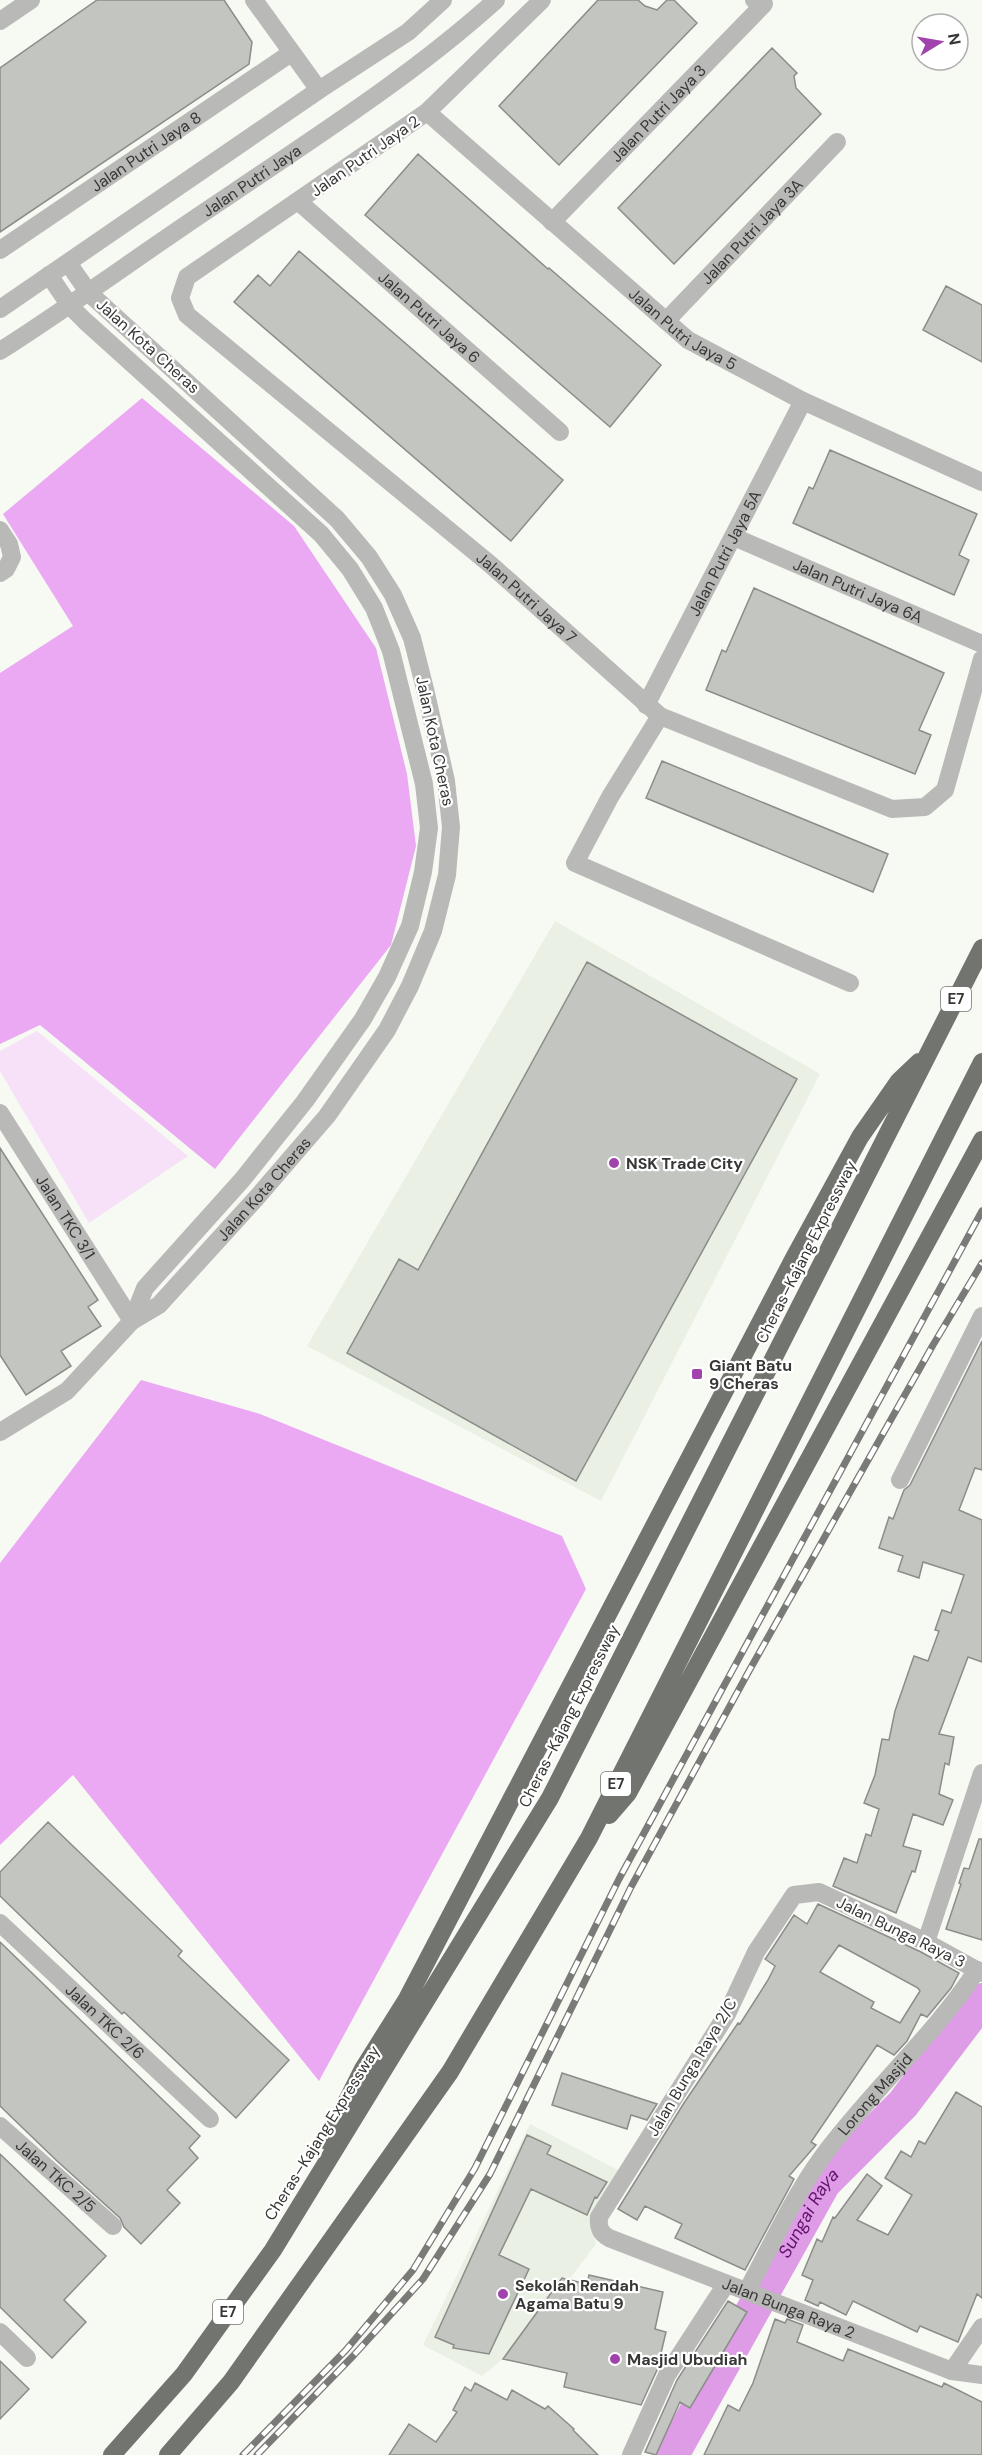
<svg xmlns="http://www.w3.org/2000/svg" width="982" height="2455" viewBox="0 0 982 2455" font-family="'DM Sans',sans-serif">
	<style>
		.built { fill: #eaf0e3 }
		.green { fill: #f7e1f9 }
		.forest { fill: #eba8f3 }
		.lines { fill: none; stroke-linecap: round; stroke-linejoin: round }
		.river { stroke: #de9be6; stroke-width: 34 }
		.building { fill: #c3c5c0; stroke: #8b8d88; stroke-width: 1.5; fill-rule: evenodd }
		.minor { stroke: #b9bab8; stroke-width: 18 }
		.highway { stroke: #72746f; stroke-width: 18 }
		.rail-casing { stroke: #7a7b78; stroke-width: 7 }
		.rail { stroke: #fff; stroke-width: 4.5; stroke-dasharray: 14; stroke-linecap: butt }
		.poi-dot { fill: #a143ac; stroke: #fff; stroke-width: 2 }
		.labels { text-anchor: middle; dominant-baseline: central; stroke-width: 4.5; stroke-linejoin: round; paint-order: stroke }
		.shield { fill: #fff; stroke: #737472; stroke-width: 1.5 }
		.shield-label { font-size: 15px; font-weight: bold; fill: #373836 }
		.street-label { font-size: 16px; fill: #373836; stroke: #fff }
		.poi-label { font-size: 16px; font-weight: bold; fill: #373836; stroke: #fff; text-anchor: start }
		.water-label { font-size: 18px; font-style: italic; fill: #63126d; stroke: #fff }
	</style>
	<rect width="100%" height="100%" fill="#f7f9f3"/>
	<path class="built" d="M555,921L820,1074L601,1501L307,1346Z
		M530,2124L618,2170L592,2226L596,2244L519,2346L482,2376L423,2345Z"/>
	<path class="green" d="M37,1031L188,1156L89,1223L0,1071V1051Z"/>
	<path class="forest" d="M142,398L294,526L376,648L407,774L416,846L391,945L215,1169L40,1025L0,1044V673L73,626L3,514Z
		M141,1380L260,1414L562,1536L586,1589L319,2081L73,1775L0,1845V1563Z"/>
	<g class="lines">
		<path class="river" id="s1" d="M672,2455L824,2183L903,2104L982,2000"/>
	</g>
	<path class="building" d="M97,0H224L252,42L249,64L0,232V68Z
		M598,0H638L645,6L657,10L667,0H674L697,23L559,165L499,106Z
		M772,48L797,73L794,76L796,88L821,114L674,264L618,208Z
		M418,154L548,269L549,268L661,365L610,427L365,215Z
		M299,251L563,480L511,541L234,302L258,275L270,286Z
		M946,286L982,305V362L923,330Z
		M830,450L977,514L959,555L969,560L954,595L793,523L809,487L813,489Z
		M754,588L944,673L919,730L931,735L915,774L706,690L722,650L726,652Z
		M662,761L888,854L873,892L646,798Z
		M587,962L797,1079L576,1481L347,1353L399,1259L418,1270Z
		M0,1148L98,1300L88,1307L101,1326L61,1351L71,1366L26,1395L0,1355Z
		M982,1341V1470L975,1468L959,1510L982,1520V1662L968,1657L939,1734L954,1737L949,1765L945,1763L939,1794L953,1800L943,1825L913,1814L903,1846L921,1851L915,1872L912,1871L896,1913L833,1886L844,1858L857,1863L866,1834L871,1836L879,1809L864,1803L875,1775L882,1739L889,1740L895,1711L914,1656L928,1661L939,1631L935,1630L942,1610L951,1613L964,1575L923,1562L919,1578L898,1571L903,1556L879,1548L889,1517L893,1519L904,1490L910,1485Z
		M48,1822L182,1951L178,1956L289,2060L236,2118L124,2012L122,2014L0,1896V1872Z
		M979,1839H982V1940L946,1929L961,1884L959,1883L964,1868L969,1869Z
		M818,1904L921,1952L959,1973L951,1988L927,2017L921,2014L907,2041L894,2055L877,2045L811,2142L816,2145L789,2176L794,2179L745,2270L675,2238L682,2224L645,2206L637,2220L618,2209L684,2103L738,2023L740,2024L768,1980L775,1966L765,1959L766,1958L794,1915L807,1924ZM839,1945L918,1988L920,1991L900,2023L871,2008L874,2002L820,1972Z
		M0,1942L200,2136L189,2148L198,2158L167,2190L180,2203L141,2244L124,2227L120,2218L56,2160L0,2106Z
		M562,2073L657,2104L647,2120L631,2115L627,2129L552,2105Z
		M956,2092L982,2107V2298L977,2294L958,2342L920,2326L917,2332L853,2301L846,2315L820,2302L818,2306L805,2300L813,2280L802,2275L817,2239L822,2242L833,2217L835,2218L867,2174L882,2186L857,2220L888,2235L912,2195L885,2178L901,2151L911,2157L919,2141L925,2144Z
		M527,2135L551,2146L547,2154L607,2182L597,2198L595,2197L587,2215L531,2189L499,2255L529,2269L489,2354L453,2348L454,2345L435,2337Z
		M0,2154L106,2256L64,2300L86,2322L52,2358L0,2307Z
		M589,2275L663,2292L655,2329L666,2332L657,2370L641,2405L564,2387L567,2373L503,2359L562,2278L587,2284Z
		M728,2301L747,2312L690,2408L680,2402L656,2455L645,2452L677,2380Z
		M775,2319L785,2323L787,2319L803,2325L797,2342L843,2361L848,2349L942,2387L944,2383L982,2402V2455H704L728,2405L739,2411L753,2383Z
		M0,2361L29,2389L0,2419Z
		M475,2383L507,2400L512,2390L545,2409L548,2406L574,2429L573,2430L598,2455H389L409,2424L436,2442L457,2412L453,2410L465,2387L471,2391Z"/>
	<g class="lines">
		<g class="minor">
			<path d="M254,0L319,90"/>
			<path id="s2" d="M542,0L427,112L187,277L180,298L187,315L491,565L660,716L892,809L925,807L945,790L982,659"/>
			<path d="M0,21L31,0"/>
			<path id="s3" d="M427,112L688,340L803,401L982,482"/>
			<path id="s4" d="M299,202L560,432"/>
			<path id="s5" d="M552,222L764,4L754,0"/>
			<path id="s6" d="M0,250L291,53"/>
			<path d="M49,275L70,306L85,321L321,534L350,569L374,608L391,651L424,784L429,828L423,872L410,926L387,977L363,1019L305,1101L242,1180L145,1288L132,1321"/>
			<path d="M0,309L319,90L408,32L443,0"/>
			<path id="s7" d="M666,321L837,142"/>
			<path id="s8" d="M0,351C75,303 147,250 221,201C315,137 412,76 496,0"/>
			<path d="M0,530L9,544L12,557L6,569L0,573"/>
			<path id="s9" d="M734,537L982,644"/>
			<path id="s10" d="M646,705L803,401"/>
			<path d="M660,716L610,797L575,863L850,983"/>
			<path id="s11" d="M0,1113L132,1321"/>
			<path id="s12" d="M0,1432L67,1391L132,1321L159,1305L259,1195L327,1116L387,1030L410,986L433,931L447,875L451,827L446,781L425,689L412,638L393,595L369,557L337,519L89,293L68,263"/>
			<path d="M900,1480L982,1316"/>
			<path id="s13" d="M0,1923L210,2119"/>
			<path d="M926,1942L982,1773"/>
			<path id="s14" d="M982,1973L926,1942L819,1892L794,1895L756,1952L727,2014L599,2217C598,2227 600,2233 609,2238L952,2371L982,2375"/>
			<path id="s15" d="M0,2126L113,2226"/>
			<path id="s16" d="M747,2291C771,2246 793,2197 823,2156C871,2091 933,2037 977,1970"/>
			<path d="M0,2332L27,2358"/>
			<path d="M952,2371L982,2327"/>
			<path d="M631,2455L667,2375L726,2284"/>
		</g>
		<path class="highway" d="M609,1815L628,1793L982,1140
			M327,2141L363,2069L407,1999L794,1258L860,1137L899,1081L919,1062
			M112,2455L184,2374L273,2250L550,1798L982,948
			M168,2455L231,2382L450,2072L589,1838L982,1062"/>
		<g class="rail-casing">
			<path id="rail" d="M243,2455L346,2350L413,2270L475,2168L619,1879L982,1211
				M257,2455L354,2355L423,2279L490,2174L631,1887L749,1671L933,1345L982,1263"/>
		</g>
		<use href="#rail" class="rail"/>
	</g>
	<g class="poi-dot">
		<circle cx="614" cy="1163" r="6"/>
		<rect x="691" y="1368" width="12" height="12" rx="3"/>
		<circle cx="503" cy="2294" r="6"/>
		<circle cx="615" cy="2359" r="6"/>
	</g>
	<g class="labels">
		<g class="shield">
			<rect x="941" y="987" width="30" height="24" rx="4.5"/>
			<rect x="601" y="1772" width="30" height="24" rx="4.5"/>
			<rect x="213" y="2300" width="30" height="24" rx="4.5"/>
		</g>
		<g class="shield-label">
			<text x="956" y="999">E7</text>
			<text x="616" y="1784">E7</text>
			<text x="228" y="2312">E7</text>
		</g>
		<g class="street-label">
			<text stroke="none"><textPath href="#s5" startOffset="152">Jalan Putri Jaya 3</textPath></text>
			<text stroke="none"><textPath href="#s6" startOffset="176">Jalan Putri Jaya 8</textPath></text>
			<text transform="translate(365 156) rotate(-35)">Jalan Putri Jaya 2</text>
			<text stroke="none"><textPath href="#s8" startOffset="304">Jalan Putri Jaya</textPath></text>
			<text stroke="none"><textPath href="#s7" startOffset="124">Jalan Putri Jaya 3A</textPath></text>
			<text stroke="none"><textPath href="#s4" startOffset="174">Jalan Putri Jaya 6</textPath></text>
			<text stroke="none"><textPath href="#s3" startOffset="336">Jalan Putri Jaya 5</textPath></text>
			<text transform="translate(148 346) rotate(42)">Jalan Kota Cheras</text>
			<text stroke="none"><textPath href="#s10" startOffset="171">Jalan Putri Jaya 5A</textPath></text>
			<text stroke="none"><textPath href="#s9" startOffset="135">Jalan Putri Jaya 6A</textPath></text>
			<text stroke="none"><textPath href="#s2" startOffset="934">Jalan Putri Jaya 7</textPath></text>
			<text transform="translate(435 741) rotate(78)">Jalan Kota Cheras</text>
			<text stroke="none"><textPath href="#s12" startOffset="362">Jalan Kota Cheras</textPath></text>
			<text stroke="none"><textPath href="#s11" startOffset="123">Jalan TKC 3/1</textPath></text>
			<text transform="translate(806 1252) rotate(-63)">Cheras–Kajang Expressway</text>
			<text transform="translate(569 1716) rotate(-63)">Cheras–Kajang Expressway</text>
			<text transform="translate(901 1932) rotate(26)">Jalan Bunga Raya 3</text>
			<text stroke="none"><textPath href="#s13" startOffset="144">Jalan TKC 2/6</textPath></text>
			<text transform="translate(692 2067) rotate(-59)">Jalan Bunga Raya 2/C</text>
			<text stroke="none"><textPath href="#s16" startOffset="236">Lorong Masjid</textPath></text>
			<text transform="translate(322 2133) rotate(-58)">Cheras–Kajang Expressway</text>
			<text stroke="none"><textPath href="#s15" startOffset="75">Jalan TKC 2/5</textPath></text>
			<text stroke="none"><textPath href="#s14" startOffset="802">Jalan Bunga Raya 2</textPath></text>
		</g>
		<g class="poi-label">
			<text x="626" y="1163">NSK Trade City</text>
			<text x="709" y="1365">Giant Batu<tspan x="709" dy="18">9 Cheras</tspan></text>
			<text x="515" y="2285">Sekolah Rendah<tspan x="515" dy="18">Agama Batu 9</tspan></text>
			<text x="627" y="2359">Masjid Ubudiah</text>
		</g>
		<g class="water-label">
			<text stroke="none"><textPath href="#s1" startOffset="278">Sungai Raya</textPath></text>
		</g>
	</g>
	<g transform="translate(940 42) rotate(79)"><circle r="28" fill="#ffffff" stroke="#afafaf" stroke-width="1.5"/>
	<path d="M0-4.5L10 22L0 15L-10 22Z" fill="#a143ac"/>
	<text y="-9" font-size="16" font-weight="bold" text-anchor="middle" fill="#373836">N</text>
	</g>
</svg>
